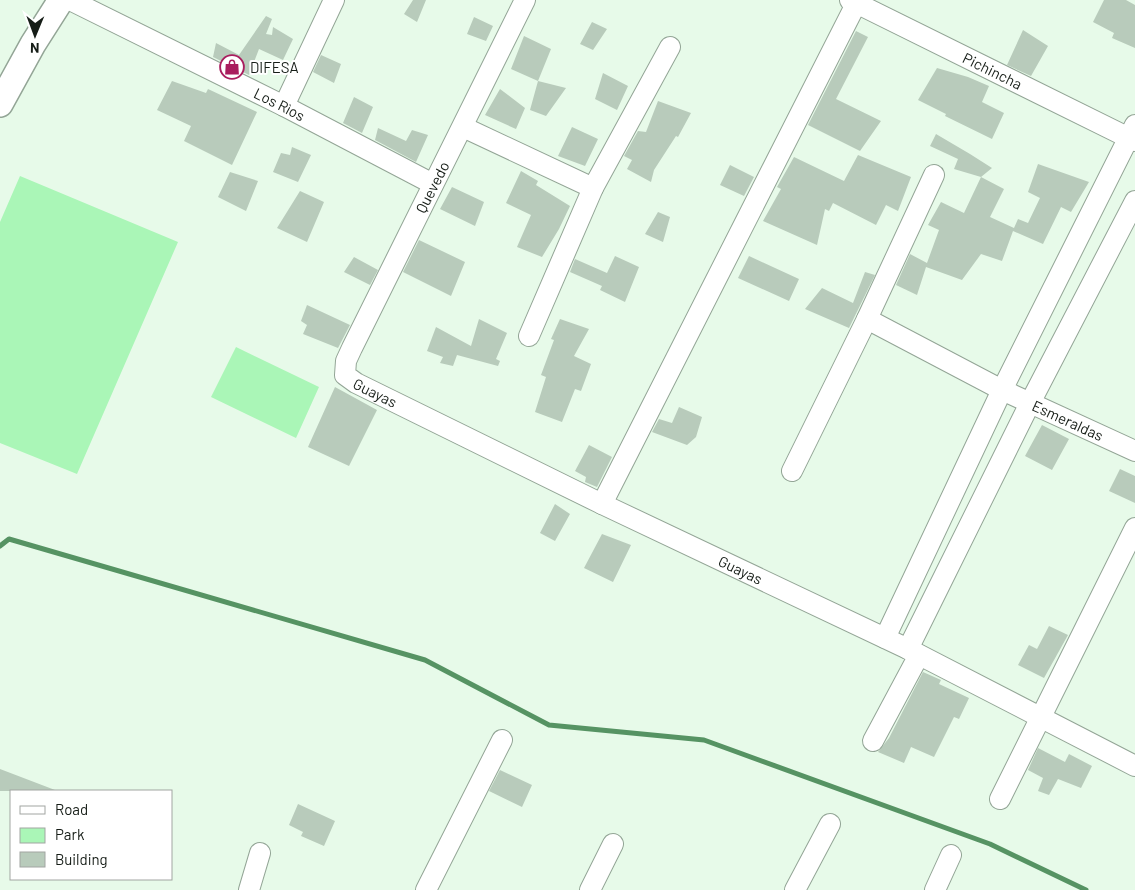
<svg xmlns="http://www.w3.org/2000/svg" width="1135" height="890" viewBox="0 0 1135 890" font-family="Barlow,sans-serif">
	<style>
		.green { fill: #aaf6b7 }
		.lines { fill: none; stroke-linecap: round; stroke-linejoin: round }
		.stream { stroke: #569363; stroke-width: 5 }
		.building { fill: #b8cbbb }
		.minor-casing { stroke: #93a596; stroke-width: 22 }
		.tertiary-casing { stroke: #93a596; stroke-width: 28 }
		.minor { stroke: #fff; stroke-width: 20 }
		.tertiary { stroke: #fff; stroke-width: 25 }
		.labels { text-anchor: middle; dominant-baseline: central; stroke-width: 4; stroke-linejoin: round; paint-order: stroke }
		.poi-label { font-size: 15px; fill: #161d17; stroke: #fff; text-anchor: start }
		.street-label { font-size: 15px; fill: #161d17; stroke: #fff }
	</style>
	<rect width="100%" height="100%" fill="#e7fae9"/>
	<path class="green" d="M20,176L178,242L77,474L0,443V222Z
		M236,347L319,387L296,438L211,397Z"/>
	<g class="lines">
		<path class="stream" d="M0,546L9,539L425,660L549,725L704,740L990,844L1086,890"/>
	</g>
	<path class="building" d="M413,0H426L417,22L404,14Z
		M1104,0H1126L1135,5V48L1112,38L1114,33L1093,22Z
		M266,16L272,19L266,34L272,35L273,27L293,39L283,60L259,49L249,75L213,57L216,43L239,55Z
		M474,17L493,26L486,41L467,34Z
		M592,22L607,29L593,50L580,44Z
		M1023,30L1048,46L1031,76L1007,65Z
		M856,31L868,37L836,99L881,121L860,151L808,125Z
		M524,36L551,49L538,81L511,69Z
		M321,55L341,64L334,83L313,72Z
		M937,68L968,77L989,86L982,102L1004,113L992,139L945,116L946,114L918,100Z
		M603,73L628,86L617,110L595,99Z
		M172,81L206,93L208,89L257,112L232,165L184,141L191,126L157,110Z
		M538,81L566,88L546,116L530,110Z
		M500,89L525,108L516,129L485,115Z
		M354,97L373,107L362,133L343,123Z
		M658,101L691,113L678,137L676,136L654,170L651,182L627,169L632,160L624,156L638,131L646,132Z
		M572,127L598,139L585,166L558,156Z
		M378,128L406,141L412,130L428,135L416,162L375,140Z
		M936,134L970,154L992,168L981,177L954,169L958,159L930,146Z
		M292,147L311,155L298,182L273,172L281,153L290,155Z
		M858,155L911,177L898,211L886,205L876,225L833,203L829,211L825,209L817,245L763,221L781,189L777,187L794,157L844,181Z
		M1038,164L1089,182L1071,212L1061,207L1043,244L1013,231L1002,261L981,254L962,280L926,267L917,295L896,285L910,254L927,263L939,230L928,225L941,202L964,213L981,177L1004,189L990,217L1014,228L1018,219L1028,223L1040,198L1028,192Z
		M730,165L754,177L744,196L720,185Z
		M521,171L538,181L536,185L570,206L559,229L542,257L517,247L531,215L506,203Z
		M230,172L258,181L246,211L218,197Z
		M452,187L484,202L475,226L440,209Z
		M300,191L324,202L307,242L277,228Z
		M658,212L670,217L663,242L645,234Z
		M419,240L465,262L451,296L403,272Z
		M615,256L639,267L625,302L600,290L602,286L570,272L575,259L607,273Z
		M749,256L799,279L789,301L738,278Z
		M354,257L378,270L370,285L344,272Z
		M865,272L875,275L849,328L805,309L822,288L853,303Z
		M307,305L350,325L338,348L303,334L307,325L301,321Z
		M479,319L507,333L496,359L500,361L498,366L457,355L453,366L440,363L443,357L427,351L436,327L471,346Z
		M560,319L589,329L574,356L591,364L581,391L575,389L562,422L535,412L546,377L541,375L554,340L551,339Z
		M335,387L377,410L349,466L308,447Z
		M679,407L702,417L696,437L687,445L652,432L659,419L672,423Z
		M1042,425L1069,439L1052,470L1025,456Z
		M589,445L612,457L597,487L585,482L586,477L575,471Z
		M1120,469L1135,476V503L1109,491Z
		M555,504L570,514L555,541L540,533Z
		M602,534L631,545L613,582L584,568Z
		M1049,626L1068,635L1044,678L1018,665L1029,645L1037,649Z
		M923,672L941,680L939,684L969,698L959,719L954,717L934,757L911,747L904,763L878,752L889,738Z
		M1038,748L1065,762L1069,754L1092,766L1081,788L1058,779L1049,795L1038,791L1043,778L1028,770Z
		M0,769L55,790V791H0Z
		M500,770L532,785L522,807L489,791Z
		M298,804L335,821L324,846L301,836L303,832L289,825Z"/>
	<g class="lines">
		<g class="minor-casing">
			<g id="minor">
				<path id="s1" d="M70,0L284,106L433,184"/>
				<path id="s2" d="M525,0L352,348L346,361L345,375L356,383L602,504L908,649L1135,766"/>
				<path id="s3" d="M850,0L1135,141"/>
				<path d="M284,106L334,0"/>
				<path d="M463,127L593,188"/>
				<path id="s4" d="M867,319L1002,390L1135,451"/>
				<path d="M529,336L593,188L670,47"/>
				<path d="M792,471L867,319L934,175"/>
				<path d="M602,504L858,0"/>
				<path d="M885,638L1002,390L1135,125"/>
				<path d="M908,649L1030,403L1135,201"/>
				<path d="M873,741L919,655"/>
				<path d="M1000,799L1135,528"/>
				<path d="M249,890L260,853"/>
				<path d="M426,890L502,740"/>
				<path d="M590,890L613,844"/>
				<path d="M795,890L830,824"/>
				<path d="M935,890L951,855"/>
			</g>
		</g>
		<g class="tertiary-casing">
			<path id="tertiary" d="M0,104L33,44L61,0"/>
		</g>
		<use href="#minor" class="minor"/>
		<use href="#tertiary" class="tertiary"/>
	</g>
	<defs>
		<g id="shop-ring" transform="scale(1.25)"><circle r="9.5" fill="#fff" stroke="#a91d5e" stroke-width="1.5"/><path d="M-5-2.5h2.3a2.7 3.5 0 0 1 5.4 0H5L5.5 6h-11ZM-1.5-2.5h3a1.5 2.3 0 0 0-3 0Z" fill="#a91d5e"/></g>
	</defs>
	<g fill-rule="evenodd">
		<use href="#shop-ring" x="232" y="67"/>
	</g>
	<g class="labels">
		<g class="poi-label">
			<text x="250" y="67">DIFESA</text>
		</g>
		<g class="street-label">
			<text stroke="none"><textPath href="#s3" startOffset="159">Pichincha</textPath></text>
			<text stroke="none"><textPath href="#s1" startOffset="234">Los Rìos</textPath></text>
			<text transform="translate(432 187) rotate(-63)">Quevedo</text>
			<text stroke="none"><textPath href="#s2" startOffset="452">Guayas</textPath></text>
			<text stroke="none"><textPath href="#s4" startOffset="225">Esmeraldas</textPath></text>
			<text stroke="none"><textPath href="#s2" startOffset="858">Guayas</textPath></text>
		</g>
	</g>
	<rect x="10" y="790" width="162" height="90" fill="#ffffff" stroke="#a2a5a2"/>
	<rect x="20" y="806" width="25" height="8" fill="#ffffff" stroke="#a2a5a2"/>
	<text x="55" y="815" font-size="15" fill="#161d17">Road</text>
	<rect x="20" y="828" width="25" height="15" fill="#aaf6b7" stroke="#a2a5a2"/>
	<text x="55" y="840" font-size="15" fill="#161d17">Park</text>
	<rect x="20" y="852" width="25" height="15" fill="#b8cbbb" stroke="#a2a5a2"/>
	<text x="55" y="865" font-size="15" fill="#161d17">Building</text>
	<g transform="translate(35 35) rotate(181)" stroke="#ffffff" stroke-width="4" paint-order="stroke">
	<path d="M0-4L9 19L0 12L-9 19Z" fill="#161d17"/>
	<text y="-8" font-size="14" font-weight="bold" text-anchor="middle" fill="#161d17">N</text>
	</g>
</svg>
